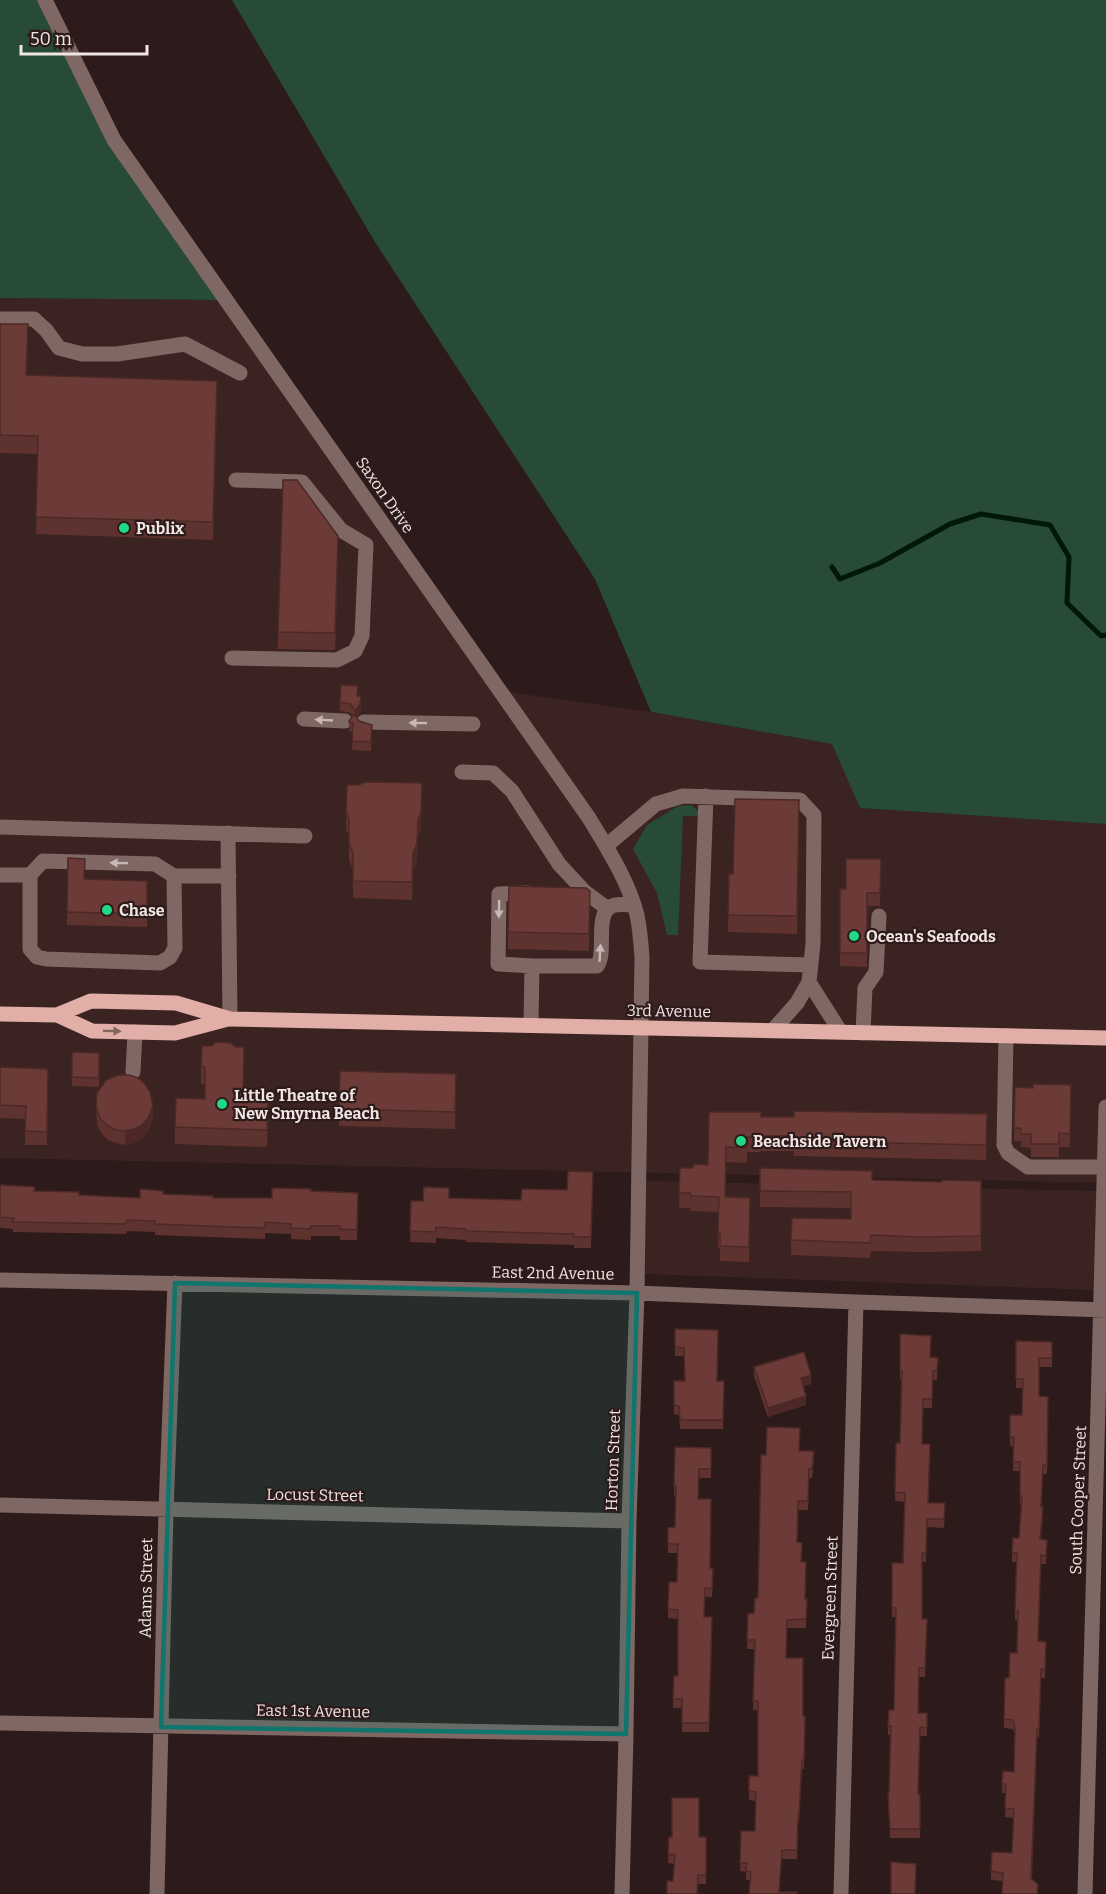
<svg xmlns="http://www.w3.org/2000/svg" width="1106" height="1894" viewBox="0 0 1106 1894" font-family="Bitter,serif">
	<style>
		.built { fill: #3a2320 }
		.green { fill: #284b37 }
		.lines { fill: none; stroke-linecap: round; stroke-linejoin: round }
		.stream { stroke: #001709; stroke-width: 5 }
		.minor { stroke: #7f6764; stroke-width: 15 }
		.major { stroke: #e1aea8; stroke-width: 15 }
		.wall { fill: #5e332f }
		.shaded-wall { fill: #4c2926 }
		.building { fill: #6d3b37; stroke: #4c2926; stroke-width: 1.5 }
		.oneway { fill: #c8b9b7 }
		.oneway2 { fill: #866461 }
		.marked { fill: #0f766e; fill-opacity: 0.2; stroke: #0f766e; stroke-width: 4.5; stroke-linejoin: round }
		.poi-dot { fill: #21d887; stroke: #2c1b1a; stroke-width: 2 }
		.labels { text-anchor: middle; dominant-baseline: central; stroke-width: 4.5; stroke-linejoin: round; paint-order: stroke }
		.street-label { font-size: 16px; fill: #f0e5e3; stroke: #2c1b1a }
		.poi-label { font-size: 16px; font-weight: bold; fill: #f0e5e3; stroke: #2c1b1a; text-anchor: start }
	</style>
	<rect width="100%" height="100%" fill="#2c1b1a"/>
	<path class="built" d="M0,298L226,300L500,691L651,712L832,744L860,808L1106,824V1310L1104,1183L0,1158Z
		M646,1181L1097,1191L1095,1290L645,1274Z"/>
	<path class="green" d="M0,0H45L114,140L226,300L0,298Z
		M232,0H1106V824L860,808L832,744L651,712L595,579L375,242Z
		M691,805L698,811V816H683L678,935H667L657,893L633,849L647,825L678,806Z"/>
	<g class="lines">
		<path class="stream" d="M832,567L840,579L880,563L950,524L981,514L1050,525L1069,557L1067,603L1101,636L1106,635"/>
		<path class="minor" d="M45,0L114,140L589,818C607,848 628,880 637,915C640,929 641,943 642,957L637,1293L629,1521L626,1734L622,1894
			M0,319H34L46,330L59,348L82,354H117L185,344L240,373
			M232,658L337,660L355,651L362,636L366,545L341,530L302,482L236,480
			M304,719L345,721
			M364,722L473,724
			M462,772L493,773L512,791L559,864L585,892L608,909
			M706,796L700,962L811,965
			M0,827L305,836
			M228,833L230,1019
			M606,846L656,804L683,796L800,800L814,815L813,944L809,982
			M0,875H30V949L37,957L46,959L160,963L170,957L175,948L174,876H229
			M30,875L43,861L155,864L174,876
			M528,893L499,894L498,964L532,966H597C608,952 592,910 615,905C621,904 628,905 634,905
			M531,1025L532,966
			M773,1030L797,1003L809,982L840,1031
			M863,1033L865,988L876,972L879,916
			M1006,1036L1004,1145L1008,1153L1028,1167H1105
			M133,1072L135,1032
			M0,1280L637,1293L856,1302L1106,1310
			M0,1505L629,1521
			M0,1723L626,1734
			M157,1894L166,1510L175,1283
			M841,1894L856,1302
			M1085,1894L1106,1107"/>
		<path class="major" d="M0,1014L57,1015L91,1001L176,1003L230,1019L1106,1038
			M57,1015L92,1031L175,1033L228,1019"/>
	</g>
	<path class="wall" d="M0,324L28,342L27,375L217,398L213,540L36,534L38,454L0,453Z
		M338,553L335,650L278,649V632Z
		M358,696L361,705L360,713L357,718L359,721L372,725L371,751L352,750L353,732L349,731V721L352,716L351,713L340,711V702Z
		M347,785L421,830L418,836L417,860L413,872L412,900L353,898V870L349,860V836L346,829Z
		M799,818L797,934L728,932L729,874H733Z
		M68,858L85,879L147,881V927L67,925Z
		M881,859L880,906H867V967L840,966V889H846Z
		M509,886L590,908L589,951L508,949Z
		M99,1053V1087L72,1086V1077Z
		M244,1065V1100L268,1118L267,1147L175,1144V1127L205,1099V1084H201V1067Z
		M0,1067L48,1069L47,1145H25V1119L0,1118Z
		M1071,1085L1070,1147H1059V1157H1031V1148L1021,1147V1141H1014L1015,1087L1033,1088Z
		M456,1091L455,1129L339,1126V1109Z
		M96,1102L153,1119L148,1131L142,1138L134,1143L125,1145L116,1143L108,1140L101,1133L97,1125Z
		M987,1114L986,1160L794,1156V1151H760V1152H747V1163L726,1162V1197L750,1198L749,1262L720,1261V1248H718V1212L691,1211L690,1208H679L680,1168H693L708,1165L761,1117H794Z
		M760,1168L872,1180L942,1182L981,1181V1251L921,1252L871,1251L870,1258L791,1255V1240L851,1219V1208L760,1207Z
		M593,1172L591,1248H574V1245L466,1242V1240L436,1238V1243L410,1242L411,1201H423L449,1198L521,1200L567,1190Z
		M0,1185L34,1191L79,1195L140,1198L163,1194L213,1198H272L311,1191L358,1203L357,1240H340V1236H311V1240L291,1239V1234L265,1233V1239L155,1235V1232L127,1231L126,1234L13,1232V1229L0,1228Z
		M675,1329L718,1381H724L723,1429H680L679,1415L674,1414V1381H685L684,1356H675Z
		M900,1334L930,1357L938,1358L937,1380H933L932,1408H923L922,1444L928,1503L945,1512L944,1528L927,1527L926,1562H922V1619L927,1628L925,1677H919V1713L927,1722V1736H920L918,1794H920V1838H890L888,1802L889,1793L890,1735H888V1726L894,1710L896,1617H892V1563H903L905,1502L895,1501L896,1443H900L901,1380H900Z
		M1016,1341L1052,1342V1367H1039V1396L1048,1406L1047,1474H1043L1041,1507L1043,1516L1041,1539L1047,1540L1046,1564H1041L1038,1641L1046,1642L1045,1678H1041L1039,1738L1037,1737L1032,1878L1003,1881L991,1880V1871L1012,1853L1013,1818L1005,1817L1006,1793H1002V1784L1014,1772L1015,1736L1013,1729L1004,1728L1005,1678H1009L1017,1653L1018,1620H1015V1611L1017,1562H1012V1553L1019,1538L1022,1505H1020V1471H1013V1446H1010V1415H1022L1023,1388H1016Z
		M754,1367L811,1384L803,1386L806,1405L768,1417L754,1376Z
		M675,1447L711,1448V1478H699L698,1499L710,1568H713L712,1597H705L704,1617H712L709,1732H682V1708H673L674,1676H678V1619L668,1618V1609L677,1582L678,1553H668V1528L675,1527L676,1495H674Z
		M799,1451L814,1460L812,1478H809L808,1510H798L797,1542L802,1562L805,1599H807L806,1628H787L786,1658L803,1716H805L804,1769H802L799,1823H798L797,1859H782L749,1894L750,1880H746V1872L740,1871L741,1831H755L756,1801L749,1800V1776H758V1710H753L754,1649H747L748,1614L754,1613Z
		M669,1837H706V1884H698L673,1881L674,1864L668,1863Z"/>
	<path class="shaded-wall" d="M217,381V398L213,540V522Z
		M361,696L360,713L355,720V711Z
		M422,783L421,830L418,836L417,860L413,872L412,900L413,854Z
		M153,1106V1119L148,1131L142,1138L134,1143L125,1145V1131Z
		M811,1375V1384L801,1387V1378Z
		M806,1396V1405L768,1417V1408Z"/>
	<path class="building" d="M0,324H28L26,375L217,381L213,522L36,517L38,436L0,435Z
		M283,480H297L338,536L335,633L278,632Z
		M341,685L358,686L357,696H361L360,704L355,711L351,704L340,702Z
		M354,714L359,721L372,725L371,742L352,741L353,723L349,722V721Z
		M366,782L422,783L421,813L418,819L417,843L413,854L412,882L353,881V853L349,843V819L346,812L347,785H358Z
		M735,799L799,800L797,916L728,915L729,874H733Z
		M68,858L85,859L84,879L147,881V914L67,912Z
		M846,859H881L880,893H867V953H840V889H846Z
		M509,886L586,888L590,891L589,934L508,932Z
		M216,1042L231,1043L235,1047H244L243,1100H268L267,1130L175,1127L176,1098L205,1099V1067H201L202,1046H212Z
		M72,1052L99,1053V1078L72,1077Z
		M0,1067L48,1069L47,1132L25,1131L26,1106L0,1105Z
		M340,1071L456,1074L455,1112L339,1109Z
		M119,1075H129L138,1078L145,1084L150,1092L153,1106L148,1118L142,1125L134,1129L125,1131L116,1130L108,1126L101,1120L97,1111L96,1102L97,1093L106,1080Z
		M1033,1084L1071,1085L1070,1134L1059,1133V1144H1031V1134H1021V1128H1014L1015,1087L1033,1088Z
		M794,1111L987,1114L986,1145L794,1141V1136H760V1137H747V1148L726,1147L725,1197L750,1198L749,1247L720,1246V1233H718L719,1197L691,1196L690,1193H679L680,1168H693L694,1164L708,1165L709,1112H761V1117H794Z
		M760,1168L872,1171V1180L942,1182V1180L981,1181V1236L921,1237L871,1235L870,1243L791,1240L792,1218L851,1219V1192L760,1191Z
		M568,1171L593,1172L591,1237H574V1234L466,1231V1229L436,1227V1232L410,1231L411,1201H423L424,1187L449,1188V1198L521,1200L522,1189L567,1190Z
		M0,1185L35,1187L34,1191L79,1192V1195L140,1198V1189L163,1191V1194L213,1196V1198H272V1188L311,1189V1191L358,1193L357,1230L340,1229V1226H311V1229L291,1228V1224L265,1222V1228L155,1224V1221L127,1220L126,1224L13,1222L14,1218L0,1217Z
		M675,1329L718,1330L717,1381H724L723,1420H680L679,1406L674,1405V1381H685L684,1348L675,1347Z
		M900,1334L931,1336L930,1357L938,1358L937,1371H933L932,1399H923L922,1444H930L928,1503H945L944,1519H927L926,1553H922V1619H927L925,1668H919L918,1713H927V1728L920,1727L918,1794H920V1829H890L888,1793H889L891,1726H888L889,1710H894L896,1608H892V1563H903L905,1493L895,1492L896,1443H900L902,1371H900Z
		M1016,1341L1052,1342V1358H1039V1396L1048,1397L1047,1465H1043L1041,1507H1043L1040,1539L1047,1540L1046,1556L1041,1555L1038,1641L1046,1642L1045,1669H1041L1039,1729H1037L1031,1878L1038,1885L1037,1894H1002L1003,1873L991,1871L992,1852L1012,1853L1014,1809L1005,1808L1006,1784H1002L1003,1771L1014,1772L1015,1728L1013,1720L1004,1719L1005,1678H1009L1010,1653H1017L1018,1611H1015L1017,1553H1012L1013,1538H1019L1022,1496H1020V1462H1013L1014,1437H1010V1415H1022L1023,1379H1016Z
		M804,1352L811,1375L801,1378L806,1396L768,1408L754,1367Z
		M767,1427L800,1428L799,1451H814L812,1469H809L808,1501H798L797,1542L802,1543L801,1562H806L805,1599H807L806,1619L787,1620L786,1658H803V1716H805L804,1760H802L799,1814H798L797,1850H782L779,1892H797V1894H749L751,1872L746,1871L747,1863H740L741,1831H755L756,1792L749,1791V1776H758V1701H753L755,1640H747L748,1614L754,1613L755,1598H758L761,1455H766Z
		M675,1447L711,1448V1469H699L698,1499H711L710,1568H713L712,1588H705L704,1617H712L709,1723H682V1699H673L674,1676H678V1610L668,1609L669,1582H677L678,1544H668V1528L675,1527L676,1486H674Z
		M672,1798H699V1837H706V1875H698L697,1894H667V1881H673L675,1855L668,1854L669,1837H672Z
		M891,1862L916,1864L915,1894H891Z"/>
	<defs><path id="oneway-solid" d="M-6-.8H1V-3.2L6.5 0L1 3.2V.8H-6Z" transform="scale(1.5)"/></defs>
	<g class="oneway">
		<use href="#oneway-solid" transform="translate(324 720) rotate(-177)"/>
		<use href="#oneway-solid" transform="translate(418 723) rotate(-179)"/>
		<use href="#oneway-solid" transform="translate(119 863) rotate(-179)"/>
		<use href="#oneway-solid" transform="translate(499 909) rotate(91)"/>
		<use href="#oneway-solid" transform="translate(600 953) rotate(-87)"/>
	</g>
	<use class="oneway2" href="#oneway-solid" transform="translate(112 1031) rotate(1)"/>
	<path class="marked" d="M175,1283L637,1293L626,1734L161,1727Z"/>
	<g class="poi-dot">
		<circle cx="124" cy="528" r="6"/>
		<circle cx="107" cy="910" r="6"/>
		<circle cx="854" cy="936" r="6"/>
		<circle cx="222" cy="1104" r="6"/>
		<circle cx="741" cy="1141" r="6"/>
	</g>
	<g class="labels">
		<g class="street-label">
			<text transform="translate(385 495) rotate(55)">Saxon Drive</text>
			<text transform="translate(669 1011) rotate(1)">3rd Avenue</text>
			<text transform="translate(553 1273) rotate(1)">East 2nd Avenue</text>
			<text transform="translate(613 1460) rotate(-88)">Horton Street</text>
			<text transform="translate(315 1495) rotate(1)">Locust Street</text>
			<text transform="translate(1078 1500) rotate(-88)">South Cooper Street</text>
			<text transform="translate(146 1588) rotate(-89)">Adams Street</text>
			<text transform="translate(830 1598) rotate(-88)">Evergreen Street</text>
			<text transform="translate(313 1711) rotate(1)">East 1st Avenue</text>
		</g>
		<g class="poi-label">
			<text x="136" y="528">Publix</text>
			<text x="119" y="910">Chase</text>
			<text x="866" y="936">Ocean's Seafoods</text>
			<text x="234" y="1095">Little Theatre of<tspan x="234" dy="18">New Smyrna Beach</tspan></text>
			<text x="753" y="1141">Beachside Tavern</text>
		</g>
	</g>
	<path d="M21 45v9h126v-9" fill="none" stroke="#f0e5e3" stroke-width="3"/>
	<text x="30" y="45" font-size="18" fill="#f0e5e3" stroke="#2c1b1a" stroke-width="4.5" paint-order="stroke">50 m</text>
</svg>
